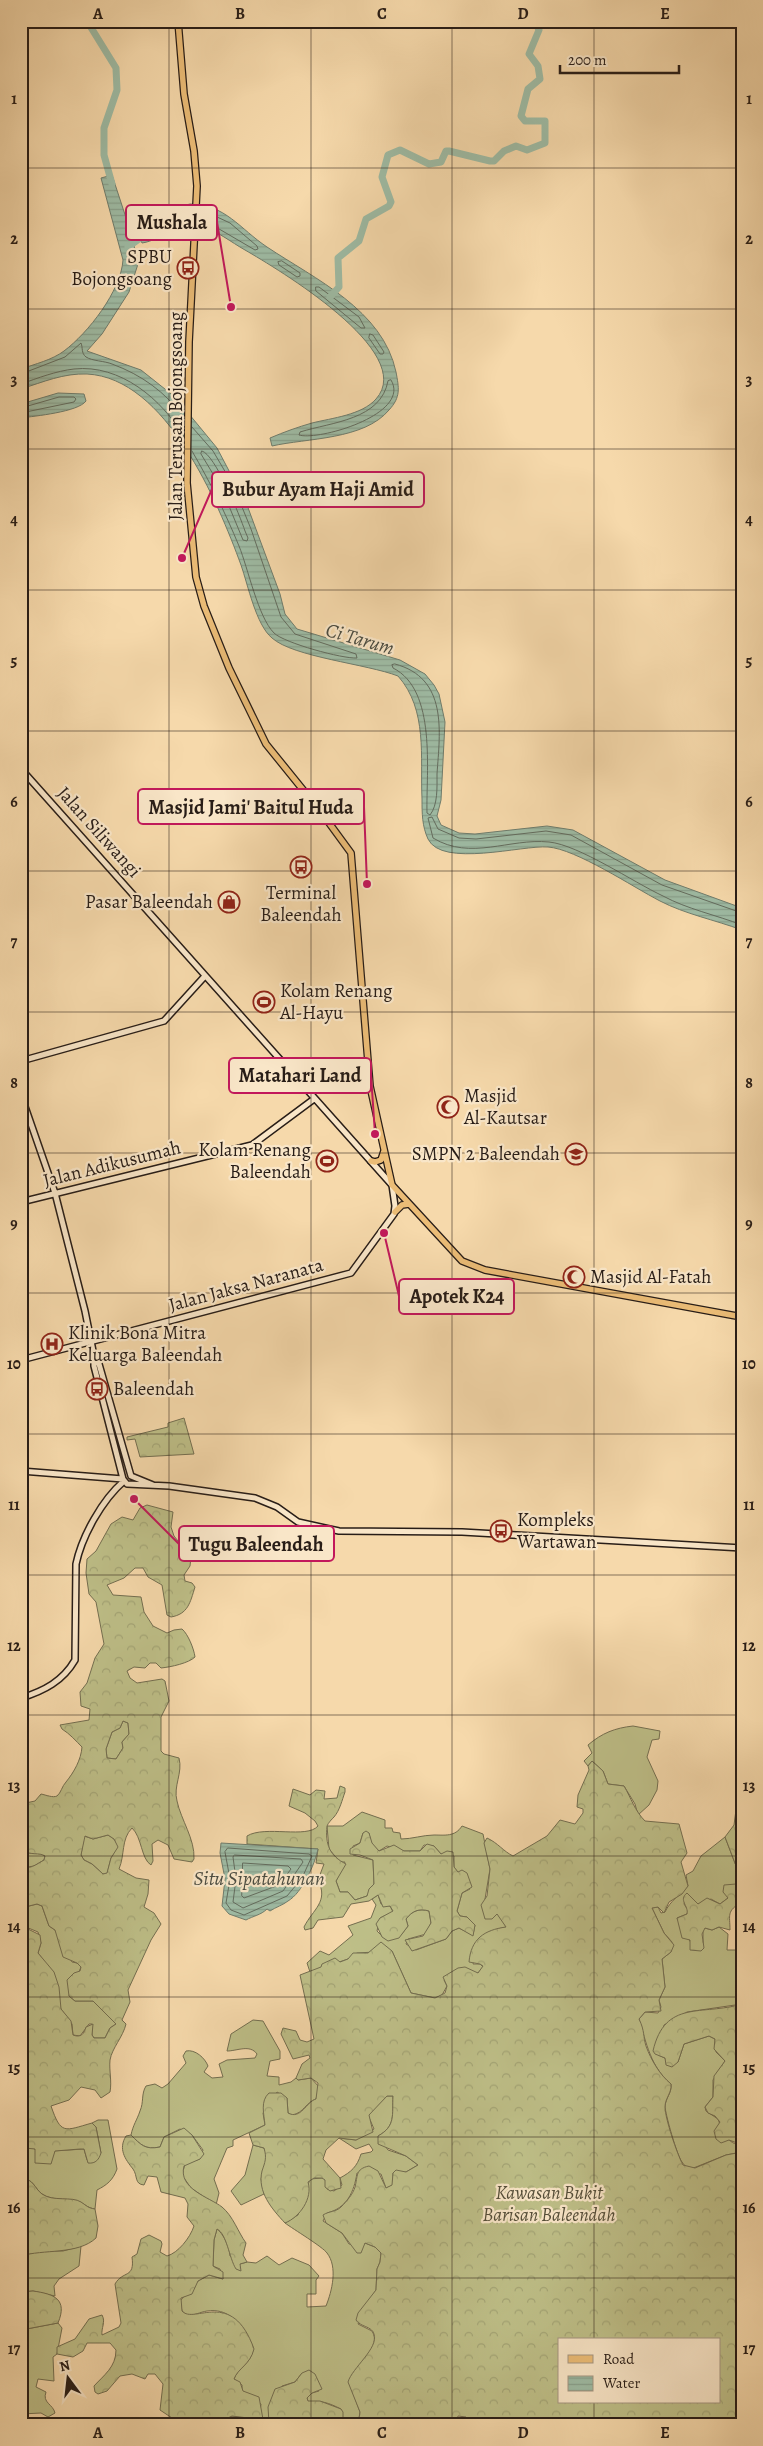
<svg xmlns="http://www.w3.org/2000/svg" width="763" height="2446" viewBox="0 0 763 2446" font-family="Alegreya,serif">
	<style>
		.grass { fill: #bebf88; stroke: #736e50 }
		.forest { fill: url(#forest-crowns); stroke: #736e50; fill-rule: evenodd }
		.water { fill: url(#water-rules); stroke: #6f7c6c }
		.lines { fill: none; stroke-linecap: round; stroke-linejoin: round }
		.shore { stroke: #636c5e; stroke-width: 1 }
		.river { stroke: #9ebba4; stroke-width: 7 }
		.secondary-casing { stroke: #281d17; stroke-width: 8 }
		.primary-casing { stroke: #281d17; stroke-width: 8 }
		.secondary { stroke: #f9e6c8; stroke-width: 5 }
		.primary { stroke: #ebbc76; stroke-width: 5.5 }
		.grid { fill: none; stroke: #281d17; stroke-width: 1; stroke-opacity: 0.55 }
		.labels { text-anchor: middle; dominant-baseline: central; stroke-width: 4.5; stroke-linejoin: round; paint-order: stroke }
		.poi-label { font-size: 19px; fill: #281d17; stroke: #f9e6c8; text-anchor: start }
		.street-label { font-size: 19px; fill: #281d17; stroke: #f9e6c8 }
		.park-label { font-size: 19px; font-style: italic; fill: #554e39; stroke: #f9e6c8 }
		.water-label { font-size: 20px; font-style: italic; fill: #4b4c41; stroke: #f9e6c8 }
		.leader { fill: none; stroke: #c2185b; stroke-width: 2 }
		.callout-dot { fill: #c2185b; stroke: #f9e6c8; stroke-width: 2 }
		.callout { fill: #f9e6c8; stroke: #c2185b; stroke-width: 2 }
		.callout-label { font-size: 20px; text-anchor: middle; font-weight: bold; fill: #281d17 }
		.neatline { fill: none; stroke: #281d17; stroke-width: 2 }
		.grid-label { font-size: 16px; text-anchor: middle; font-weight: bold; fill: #281d17 }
	</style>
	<defs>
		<pattern id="forest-crowns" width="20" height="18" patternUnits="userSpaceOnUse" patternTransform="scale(1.25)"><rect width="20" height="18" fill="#bebf88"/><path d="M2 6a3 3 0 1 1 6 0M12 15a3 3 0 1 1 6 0" fill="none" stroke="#a3a475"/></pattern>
		<pattern id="water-rules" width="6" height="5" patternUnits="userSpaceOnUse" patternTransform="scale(1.25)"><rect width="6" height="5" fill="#9ebba4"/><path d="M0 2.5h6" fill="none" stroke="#88a08c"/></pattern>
	</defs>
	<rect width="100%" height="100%" fill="#f6d9ab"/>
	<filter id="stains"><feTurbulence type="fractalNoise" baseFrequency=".004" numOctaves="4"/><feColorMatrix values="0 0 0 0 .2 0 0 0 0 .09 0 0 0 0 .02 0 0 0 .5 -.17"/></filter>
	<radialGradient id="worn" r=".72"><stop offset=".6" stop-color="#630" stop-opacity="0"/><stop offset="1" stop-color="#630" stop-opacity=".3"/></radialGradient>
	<path class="grass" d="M123,1721L128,1723L129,1734L122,1742L123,1748L116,1759L107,1758L106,1749L112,1732L120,1728Z
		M633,1726L660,1731L659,1739L652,1740L647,1757L658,1781L657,1790L649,1805L638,1815L635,1804L624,1786L608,1784L603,1771L592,1761L588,1766L584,1761L592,1753L588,1745C602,1733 615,1728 633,1726Z
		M362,1812L385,1820V1828H392L393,1832L400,1833L401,1839C412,1839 423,1835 434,1835C445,1835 455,1837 462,1826L483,1834L490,1869L485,1899L503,1921L506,1927C479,1933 480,1939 473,1964H480L483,1967L478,1973C465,1972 453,1968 444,1980L447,1986L442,1995L435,1998L411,1993L392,1951L357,1953L348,1959L310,1972L307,1963L320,1951L329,1955L353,1935L348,1926L371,1918L376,1905L372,1899L378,1895L381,1904L390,1906L393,1912L380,1918L377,1931L385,1939L401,1935L408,1926L406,1919C412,1911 419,1908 429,1911L431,1923L426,1934L408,1939L406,1944L416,1950L446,1939L452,1931L459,1928L473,1935L475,1925L467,1917L460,1916L457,1911L462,1893L470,1889L454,1867V1856L441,1854L434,1846L424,1845L420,1851H404L387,1846L379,1851L371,1843L369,1833H363L360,1843L353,1846V1855L373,1860L374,1884L367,1896L355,1900L348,1892H340L336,1881L345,1862H340L329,1849L327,1826H343Z
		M108,1835L114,1839L119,1847L111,1858L107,1874H103L92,1864L84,1860L81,1855L84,1836L93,1839Z
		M725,1837L738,1871L742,1873V1890L740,1889L720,1904L711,1899L698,1904L687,1893L684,1904L688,1910L687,1914L677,1918L691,1943L703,1945V1930L705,1928L712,1930L719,1927L728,1934L727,1950H742V2004L687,2012L664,2025L658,2055L665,2058L666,2061L678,2062L684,2044L709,2036L715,2039L716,2052L725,2061L713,2080V2097L705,2107L706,2111L718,2119C722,2130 727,2145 742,2145V2152L726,2155L691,2169C687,2167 684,2166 682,2162C677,2156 665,2113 665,2106C666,2097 672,2093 671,2084C651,2068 646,2042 639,2019L645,2012L658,2013L661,2007L659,2000L665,1987L662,1959L671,1952L672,1942L664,1933L652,1908L658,1907L661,1913L665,1912C670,1901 680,1895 688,1886L686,1875L693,1871L701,1856Z
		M21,1850C32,1856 38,1851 45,1856L44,1860L34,1866L22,1868Z
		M37,1904L42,1906L49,1926L55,1930L72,1962L77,1963L81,1967L69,1996L75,2001H93L116,2024L110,2028L105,2038H94L92,2035V2024H89L80,2036L73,2035L72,2024L61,2009L44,1961L38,1953L41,1943L38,1932L26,1927L21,1908Z
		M253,2020L263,2021L280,2051V2059L270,2061L267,2076L279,2077V2085L291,2082L296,2078L298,2080L311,2078L319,2087L316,2099C306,2102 304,2113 292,2115L288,2113L287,2098L277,2092L263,2113L265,2125L233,2140V2146L227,2148L214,2179L219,2193L216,2205L191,2188L182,2175L185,2164L200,2159L203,2150L192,2135L180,2129L164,2137L160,2147C145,2150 141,2145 131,2135C133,2125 137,2120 140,2111C144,2102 141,2094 146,2086L155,2084L162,2088L168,2084L186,2063L183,2056L186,2051C195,2049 205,2058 208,2066L204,2072L212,2078L223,2077L219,2064L227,2060L255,2058L257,2054C250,2044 237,2051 227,2051L231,2034Z
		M387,2096H393C392,2115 396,2126 378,2136L388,2150L406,2156L418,2165L406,2172L393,2173V2185L386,2188L381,2174L357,2173C354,2192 347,2208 327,2213L323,2221L342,2233L349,2244L362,2246L365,2243L375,2247L381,2253L380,2262L377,2269L376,2290L368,2302L358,2324L372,2331C383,2348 353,2366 349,2382L360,2412L358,2425H343L341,2409C329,2403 321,2400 308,2402L307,2398L312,2393L319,2391L302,2373L295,2382L282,2386L269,2423L271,2425H264L260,2411L261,2404L242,2391V2385L234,2379C237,2369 248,2365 252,2354C255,2347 251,2342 247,2336C238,2321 227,2308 207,2311C200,2312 194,2316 187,2315L182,2311L180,2301L198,2281L209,2275L223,2279L220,2269L213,2266L214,2240L217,2229C223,2233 230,2248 230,2256L240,2264L247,2262L256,2263L267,2256L279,2265L292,2258L309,2265L319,2276L316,2280V2294H307V2307L326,2306C332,2291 338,2267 327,2253C323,2247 293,2229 285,2223L298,2215L310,2179L322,2178L325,2179L327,2189L334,2191L342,2185L340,2178C351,2172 357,2167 361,2154L371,2152L373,2150L369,2144L356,2149L339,2138L356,2140L374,2129L368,2115Z
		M98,2120H108L117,2169C113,2180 107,2185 97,2190L95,2209C87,2208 84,2203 77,2201C66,2198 52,2201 42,2194C34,2188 34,2179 21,2178V2144L35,2149L36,2152L84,2149L87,2160L101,2153L96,2127L92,2123Z
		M253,2145L264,2148L267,2157L261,2179L264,2194L241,2205L231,2191L245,2175Z
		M81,2246L79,2266L59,2279L54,2286L55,2296L33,2291L21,2292V2256L39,2251H63Z
		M58,2323L62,2328L57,2354L53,2357L54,2381L38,2379L36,2387L46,2392C42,2403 53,2404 55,2413L48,2417L41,2413L21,2414V2330Z
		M232,2416L252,2419L258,2425H213Z"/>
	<path class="forest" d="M184,1418L194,1454L140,1457L135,1439L127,1440V1437L168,1427V1423Z
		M147,1505L173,1512L171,1527L174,1536L191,1557L190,1566L184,1575L185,1581L192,1583L195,1587C190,1603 188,1614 171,1617L167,1615L162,1585L148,1577L143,1568H135L124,1578L107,1585L113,1595L141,1597L144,1612L153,1626L167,1633L174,1630L182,1629C188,1634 194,1649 195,1657C189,1663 171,1667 161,1668L156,1663H150L145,1668L134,1667L127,1671L130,1678L137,1683L162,1679L165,1681L169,1701L161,1717V1751L164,1754L179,1758C183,1773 173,1786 177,1801C181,1820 195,1839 194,1859L192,1862L174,1859L168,1845L158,1840L152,1844L153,1861L151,1865C141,1859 142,1837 132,1828C121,1839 125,1855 119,1869L136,1878L149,1880L148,1894L144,1907L154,1913L161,1924L151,1940L128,1990L130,2002L122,2020L126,2024C123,2037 112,2048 110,2060C109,2071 112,2081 110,2092L101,2098L95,2090L81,2087L69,2100L51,2106C61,2135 64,2131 92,2123L96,2127L101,2153C99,2159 96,2164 88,2163L84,2149H80L55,2151L51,2164L35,2163V2149L25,2148L21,2144V1915L26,1928L40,1935L41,1943L38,1953L54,1972L59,1987L61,2009L71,2021L73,2035C81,2038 84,2034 86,2027L93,2024L92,2035L94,2038H105L110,2028L116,2024L93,2001H75L69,1996L67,1980L74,1973L80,1971L81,1967L77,1963L63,1957L55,1930L49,1926L42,1906L37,1904L21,1908V1866C28,1871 37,1864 44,1860L45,1856C39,1852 32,1856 21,1850V1844L27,1841L21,1839V1819L24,1817L21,1814V1804L35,1801L41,1794C46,1795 53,1798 57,1796C61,1793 62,1786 66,1782C74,1772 81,1760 82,1747C76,1741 70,1734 62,1729L60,1725L89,1720L90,1709L81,1706L80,1692L87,1683L95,1658L104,1644L96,1602L89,1594L86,1573L87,1559L96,1551L111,1524L122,1517L133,1520L140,1508ZM123,1721L128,1723L129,1734L122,1742L123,1748L116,1759L107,1758L106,1749L112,1732L120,1728ZM108,1835L114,1839L118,1847L111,1858L107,1873L103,1874L92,1864L84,1860L81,1855L85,1836L93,1839Z
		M592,1761L603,1771L608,1784L624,1786C631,1798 635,1811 645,1821L679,1824L687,1853L681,1862L688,1886L682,1894L669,1902L664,1913L658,1907L652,1908L664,1933L674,1945L671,1952L662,1959L665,1987L659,2000L661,2011L645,2012L639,2019C645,2031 643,2037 646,2046C651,2060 660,2075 671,2084C672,2093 665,2098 665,2107C665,2118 677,2154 683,2165L695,2168L726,2155L742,2152V2425H470L466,2417L458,2416L456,2425H358L360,2412L348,2382C352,2368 379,2348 374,2334C372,2326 360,2327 356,2320L358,2313L376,2290L377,2269L380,2262L381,2253L375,2247L365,2243L361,2253H357L342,2233L326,2223L323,2215C329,2211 336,2212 341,2207C347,2201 353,2194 355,2187C358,2176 355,2169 369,2166L378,2171L386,2188L392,2185L393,2173L396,2170L406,2172L418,2165L406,2156L378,2144V2136C396,2126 392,2115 393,2096H387L369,2115L373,2132L356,2140L339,2138L326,2150L323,2159L340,2178L341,2188L330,2191L325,2187V2180L322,2178H314L308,2182C313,2198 300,2217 285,2223C272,2209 257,2192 262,2171C265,2162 267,2158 264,2148L253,2145L249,2133L265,2125C264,2114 260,2101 269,2093H281L287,2098L288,2113C301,2120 306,2102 316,2099L318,2083L311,2078L298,2080L296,2078L302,2064L310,2058L309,2055L293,2059L281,2034L283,2028L296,2031L300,2040L307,2042L314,2039L300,1975L321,1967L322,1964L335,1958L340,1962L348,1959L353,1953H368L381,1942L392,1951L411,1993L435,1998L445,1993L447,1986L443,1977L458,1968L465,1967L478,1973L483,1966L480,1964L469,1962C471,1939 484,1930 506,1927L497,1914L492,1919H485L481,1905L487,1896L490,1869L484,1843L487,1838C498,1843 503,1851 513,1856L547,1836L560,1820L575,1824L583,1813V1809L577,1807L578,1795L589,1770L588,1766ZM559,2340H719V2402H559Z
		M340,1786L345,1788V1792C342,1800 340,1810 334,1817C332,1819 328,1823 327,1826C325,1845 330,1856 346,1864L336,1881L340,1892H348L355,1900L367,1896L369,1889L374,1884L373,1860L360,1855L350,1854V1849L360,1843L363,1833L366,1831L369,1833L372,1843L379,1851L394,1845L404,1851H420L427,1844L434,1846L441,1854L447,1851L453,1852L454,1867L458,1872L462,1870L467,1873L472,1887L462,1893L457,1911L460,1916L467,1917L475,1925L473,1936L459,1928L452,1931L446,1939L412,1951L405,1940L423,1936L431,1923L429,1911C419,1908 412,1911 406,1919L408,1926L399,1938L388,1941L382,1937L376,1924L380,1918L393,1911L390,1906L383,1907L378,1895L369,1901L351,1904L343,1917L318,1920L313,1928L305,1930L304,1927C313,1909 329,1902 318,1880L324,1864L316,1863L318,1849L247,1844V1836C265,1825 307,1839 318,1826L315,1821L305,1813L289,1806L293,1789L310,1795L316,1790L325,1791L324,1799L337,1798Z
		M742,1795V1873L738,1871L725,1837L734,1825L737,1802Z
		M736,1884L742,1890V1902C726,1911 730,1915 730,1930L719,1927L712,1930L705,1928L702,1934L704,1948L701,1951L690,1950V1940L682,1938L677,1918L687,1914C689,1906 678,1900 687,1893L698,1904L707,1898L720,1904L728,1898L723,1892L724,1885Z
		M742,2004V2145L729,2140L721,2143L716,2139L714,2131L720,2122L715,2116L708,2113L705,2107L713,2097L714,2076L725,2061L714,2049L715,2039L709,2036L684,2044L678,2062L672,2067L666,2065L665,2058L655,2054L653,2051C665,1999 702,2016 742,2004Z
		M184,2128L192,2135L204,2154L200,2159L184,2166C178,2189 209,2197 222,2207C233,2216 238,2232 246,2243L243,2255L247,2262L240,2264L241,2271L236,2269C229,2258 227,2234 217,2229L214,2240L213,2266L223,2272V2279L209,2275L198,2281L192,2294L181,2298L182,2311C194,2325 232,2287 254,2349C250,2365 238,2368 234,2379L240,2382L243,2391L259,2397L264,2425H258L248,2418L232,2416L213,2425H177L175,2420L160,2410L163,2384L155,2374H148L145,2379L132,2374L120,2376L107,2391L98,2394L95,2392L94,2386C104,2375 116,2367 116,2350L110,2343H87L83,2351L73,2357L57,2354V2347L75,2339L89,2319L102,2315C106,2322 101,2328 102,2335L119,2327L121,2323L115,2284C123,2270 135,2279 132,2257L137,2254L141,2239L149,2235L161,2241L162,2244L160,2252L167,2256C178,2253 190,2238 194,2226L187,2217L188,2204L185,2198L161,2192L157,2177L148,2176L144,2185C134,2184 138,2176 133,2169C125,2159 118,2149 126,2136L131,2135C141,2145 145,2150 160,2147L164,2137Z
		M21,2178C34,2179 34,2188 42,2194C53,2202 72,2196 81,2202C87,2206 88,2208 95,2209L98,2226L96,2238C78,2255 43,2249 21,2256Z
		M33,2291C54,2294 68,2299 58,2323L21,2330V2292Z
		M309,2370L315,2374L322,2389L312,2393L307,2398L308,2401H320L341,2409L343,2412V2425H317L304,2418H296L278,2421L272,2425L269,2423L268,2407L275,2389L295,2382L302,2373Z"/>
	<path class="water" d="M112,175L132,236L138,264L129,292L102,334L87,351L141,370L175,397L217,448L247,505L280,594L285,614L297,629L400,660L425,674L434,685L439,694L445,722L441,800L437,816L441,825L459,833L475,834L547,826L573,830L665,880L742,908V930C715,920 685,914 660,901C633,887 576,849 548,847C522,845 442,868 428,839C422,826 422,813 422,799C420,757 428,710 398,676C367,664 293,657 272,638C256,625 248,585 241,565C218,502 166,378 87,374C64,373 43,382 21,389V369C35,364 52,360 64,351C88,333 121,291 123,260L101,178Z
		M190,204C225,204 240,229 267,247C315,279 383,310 396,372C399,388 401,397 389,410C364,440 307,438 272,446L270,438C284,432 298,427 312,423C332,418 362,415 376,399C418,352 276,268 245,250C231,242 217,231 202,226C175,218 164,240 142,243L135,226L137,222L162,211Z
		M58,393L84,394L86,401C78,412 35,416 21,418V404Z
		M221,1843L318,1849C315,1864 302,1893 288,1901C283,1905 276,1907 270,1911L267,1909C261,1915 253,1916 246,1920L229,1914L222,1906L225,1879L220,1853Z"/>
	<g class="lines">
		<path class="shore" d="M191,219L174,222L146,236L141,228L142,226L164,216L192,209
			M199,221L214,226L255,250L258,249L257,246L230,223L200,209
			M282,261L300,273V276L297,277L279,265L278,262Z
			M316,287H319L359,317L365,328H361L316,291Z
			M370,334L373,335L384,352L383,354H380L369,338Z
			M21,374L65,357L81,343C83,348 81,353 86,357C92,361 105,361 112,364C142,375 165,392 184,417
			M391,380C412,414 319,441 299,435L300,432C332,422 381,420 388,381Z
			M21,384C38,378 56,371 74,369C120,364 162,399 184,437
			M21,408L59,397H74L76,399L74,402L21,413
			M192,451C210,482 225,512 239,546C248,568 258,617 274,633C284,643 343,659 357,658L356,654L295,634L281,617L251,529L233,485L213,451L192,427
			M202,451C215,454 240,516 245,531L248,538L247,541L243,540L222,489L201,454Z
			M395,664C448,678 440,731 437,774C437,787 438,805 430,815L427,813C426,771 437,690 393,668L392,665Z
			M742,913L662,885L571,835L546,831L476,839L459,838L438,829L432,817L428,818L433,838C471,861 509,838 549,842C579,845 633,882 663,896C687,909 716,915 742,925
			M228,1848L309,1854L312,1856L302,1878L287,1896L244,1915L231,1910L226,1903L230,1879L225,1852Z
			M235,1855L301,1859L303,1862L283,1891L243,1908L233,1902L236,1879L233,1857Z
			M243,1863L288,1866L291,1869L279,1885L244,1898L242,1896Z"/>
		<path class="river" d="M87,21L116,68L117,90L104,128V155L112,184
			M128,247L146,234
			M330,297L339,287L338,258L359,241L366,219L389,206L391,202L382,177L388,155L400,150L429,164L441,162L446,151H449L490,161H494L504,151L516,146L527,150L545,143V121H525L521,116L528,89L540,79L538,66L529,54L539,30L535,21"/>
		<g class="secondary-casing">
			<path id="secondary" d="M21,769L392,1185L395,1206L394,1214L351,1273L21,1360
				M21,1061L164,1021L205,976
				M21,1095L55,1193L85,1311L94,1356V1366L123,1479
				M21,1202L252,1145L314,1099
				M95,1357L99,1364L131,1476L153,1485
				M21,1471L123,1479L127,1484L169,1486L255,1498L277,1507L298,1522L339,1531L462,1532L742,1548
				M21,1698C44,1691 63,1681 75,1660L76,1564C82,1536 102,1500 124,1481"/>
		</g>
		<g class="primary-casing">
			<path id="primary" d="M178,21L184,94L194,151L197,186L189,342L187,483L196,577L204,606L229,668L266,744L321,812L351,853L370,1086L392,1185L462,1261L485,1270L742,1317
				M371,1161L375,1162L381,1160L384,1151
				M395,1212L402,1205L409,1204"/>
		</g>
		<use href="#secondary" class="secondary"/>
		<use href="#primary" class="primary"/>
	</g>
	<path class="grid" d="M169,21V2425M311,21V2425M452,21V2425M594,21V2340M21,168H742M21,309H742M21,449H742M21,590H742M21,731H742M21,871H742M21,1012H742M21,1153H742M21,1293H742M21,1434H742M21,1575H742M21,1715H742M21,1856H742M21,1997H742M21,2137H742M21,2278H742M594,2402V2425"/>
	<defs>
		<g id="bus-ring" transform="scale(1.125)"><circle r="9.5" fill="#f9e6c8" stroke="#8f2418" stroke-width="1.5"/><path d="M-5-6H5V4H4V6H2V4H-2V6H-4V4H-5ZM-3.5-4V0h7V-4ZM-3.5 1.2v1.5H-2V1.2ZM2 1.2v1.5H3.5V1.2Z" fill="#8f2418"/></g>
		<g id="shop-ring" transform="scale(1.125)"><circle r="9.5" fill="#f9e6c8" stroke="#8f2418" stroke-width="1.5"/><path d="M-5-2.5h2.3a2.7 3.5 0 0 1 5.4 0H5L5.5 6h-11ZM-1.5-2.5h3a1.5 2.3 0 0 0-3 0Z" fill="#8f2418"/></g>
		<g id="stadium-ring" transform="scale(1.125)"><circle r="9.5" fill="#f9e6c8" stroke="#8f2418" stroke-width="1.5"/><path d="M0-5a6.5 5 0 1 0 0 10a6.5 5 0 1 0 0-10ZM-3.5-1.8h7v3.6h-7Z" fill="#8f2418"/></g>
		<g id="mosque-ring" transform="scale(1.125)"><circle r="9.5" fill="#f9e6c8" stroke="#8f2418" stroke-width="1.5"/><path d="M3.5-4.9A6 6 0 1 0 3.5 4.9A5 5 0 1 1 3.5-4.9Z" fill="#8f2418"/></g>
		<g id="school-ring" transform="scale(1.125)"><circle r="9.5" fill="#f9e6c8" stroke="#8f2418" stroke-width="1.5"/><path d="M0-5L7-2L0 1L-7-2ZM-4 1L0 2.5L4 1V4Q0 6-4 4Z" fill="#8f2418"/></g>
		<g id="hospital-ring" transform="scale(1.125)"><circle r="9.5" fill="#f9e6c8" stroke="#8f2418" stroke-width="1.5"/><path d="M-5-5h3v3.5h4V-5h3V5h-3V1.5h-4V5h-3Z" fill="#8f2418"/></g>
	</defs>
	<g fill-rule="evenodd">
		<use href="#bus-ring" x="188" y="268"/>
		<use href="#bus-ring" x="301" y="867"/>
		<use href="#shop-ring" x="229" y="902"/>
		<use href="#stadium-ring" x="264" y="1002"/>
		<use href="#mosque-ring" x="448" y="1107"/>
		<use href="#school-ring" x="576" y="1154"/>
		<use href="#stadium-ring" x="327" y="1161"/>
		<use href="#mosque-ring" x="574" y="1277"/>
		<use href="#hospital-ring" x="52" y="1344"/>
		<use href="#bus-ring" x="97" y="1389"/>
		<use href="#bus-ring" x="501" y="1531"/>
	</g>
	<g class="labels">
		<g class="poi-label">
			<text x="172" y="257" text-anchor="end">SPBU<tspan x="172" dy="22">Bojongsoang</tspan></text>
			<text x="301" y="893" text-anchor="middle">Terminal<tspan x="301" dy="22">Baleendah</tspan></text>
			<text x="213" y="902" text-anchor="end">Pasar Baleendah</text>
			<text x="280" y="991">Kolam Renang<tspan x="280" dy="22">Al-Hayu</tspan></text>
			<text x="464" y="1096">Masjid<tspan x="464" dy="22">Al-Kautsar</tspan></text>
			<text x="311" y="1150" text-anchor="end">Kolam Renang<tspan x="311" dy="22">Baleendah</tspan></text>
			<text x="560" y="1154" text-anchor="end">SMPN 2 Baleendah</text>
			<text x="590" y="1277">Masjid Al-Fatah</text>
			<text x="68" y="1333">Klinik Bona Mitra<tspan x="68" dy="22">Keluarga Baleendah</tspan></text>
			<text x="113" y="1389">Baleendah</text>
			<text x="517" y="1520">Kompleks<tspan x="517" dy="22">Wartawan</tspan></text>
		</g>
		<g class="street-label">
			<text transform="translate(176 416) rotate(-90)">Jalan Terusan Bojongsoang</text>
			<text transform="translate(99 832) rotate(48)">Jalan Siliwangi</text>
			<text transform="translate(112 1164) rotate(-14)">Jalan Adikusumah</text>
			<text transform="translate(246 1285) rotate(-15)">Jalan Jaksa Naranata</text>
		</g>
		<g class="park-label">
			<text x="549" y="2193">Kawasan Bukit<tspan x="549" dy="22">Barisan Baleendah</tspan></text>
		</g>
		<g class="water-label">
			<text transform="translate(360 639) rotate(16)">Ci Tarum</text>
			<text x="259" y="1878">Situ Sipatahunan</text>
		</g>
	</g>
	<path class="leader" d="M231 307L217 222M182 558L212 489M367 884L364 807M375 1134L371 1075M384 1233L399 1296M134 1499L179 1544"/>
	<g class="callout-dot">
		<circle cx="231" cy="307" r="5"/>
		<circle cx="182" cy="558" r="5"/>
		<circle cx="367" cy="884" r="5"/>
		<circle cx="375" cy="1134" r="5"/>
		<circle cx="384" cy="1233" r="5"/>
		<circle cx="134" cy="1499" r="5"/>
	</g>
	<g class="callout">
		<rect x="126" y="205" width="91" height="35" rx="5"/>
		<rect x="212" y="472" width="212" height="35" rx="5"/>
		<rect x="138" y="789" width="226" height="35" rx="5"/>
		<rect x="229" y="1058" width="142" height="35" rx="5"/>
		<rect x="399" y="1279" width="115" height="35" rx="5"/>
		<rect x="179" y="1526" width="155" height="35" rx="5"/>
	</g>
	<g class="callout-label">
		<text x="172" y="229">Mushala</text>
		<text x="318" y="496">Bubur Ayam Haji Amid</text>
		<text x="251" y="814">Masjid Jami' Baitul Huda</text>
		<text x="300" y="1082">Matahari Land</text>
		<text x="457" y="1303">Apotek K24</text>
		<text x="256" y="1551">Tugu Baleendah</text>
	</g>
	<rect width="763" height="2446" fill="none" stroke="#f6d9ab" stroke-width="55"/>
	<rect x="558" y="2338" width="162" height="65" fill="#f9e6c8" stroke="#a59681"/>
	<rect x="568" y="2355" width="25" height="8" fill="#ebbc76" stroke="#a59681"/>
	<text x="603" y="2364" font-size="15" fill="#281d17">Road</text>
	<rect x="568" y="2376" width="25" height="15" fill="url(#water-rules)" stroke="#a59681"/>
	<text x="603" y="2388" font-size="15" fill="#281d17">Water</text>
	<g transform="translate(68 2378) rotate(345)" stroke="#f9e6c8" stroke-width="4" paint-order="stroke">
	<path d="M0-4L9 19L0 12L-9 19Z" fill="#281d17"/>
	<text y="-8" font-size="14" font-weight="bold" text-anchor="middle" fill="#281d17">N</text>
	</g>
	<path d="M560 65v8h119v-8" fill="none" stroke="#281d17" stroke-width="2.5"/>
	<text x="568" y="65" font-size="15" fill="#281d17" stroke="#f9e6c8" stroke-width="4" paint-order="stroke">200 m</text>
	<rect x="28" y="28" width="708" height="2390" class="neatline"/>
	<g class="grid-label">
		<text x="98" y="19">A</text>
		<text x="240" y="19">B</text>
		<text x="382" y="19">C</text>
		<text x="523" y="19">D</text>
		<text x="665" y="19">E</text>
		<text x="14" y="104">1</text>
		<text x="749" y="104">1</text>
		<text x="14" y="244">2</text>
		<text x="749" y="244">2</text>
		<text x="14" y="385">3</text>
		<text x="749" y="385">3</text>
		<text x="14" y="525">4</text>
		<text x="749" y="525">4</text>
		<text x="14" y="666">5</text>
		<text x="749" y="666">5</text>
		<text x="14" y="807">6</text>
		<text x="749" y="807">6</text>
		<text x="14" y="947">7</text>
		<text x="749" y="947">7</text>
		<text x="14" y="1088">8</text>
		<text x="749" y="1088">8</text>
		<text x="14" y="1229">9</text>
		<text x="749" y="1229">9</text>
		<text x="14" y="1369">10</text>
		<text x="749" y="1369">10</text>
		<text x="14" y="1510">11</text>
		<text x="749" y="1510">11</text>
		<text x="14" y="1651">12</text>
		<text x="749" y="1651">12</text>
		<text x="14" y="1791">13</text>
		<text x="749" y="1791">13</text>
		<text x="14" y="1932">14</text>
		<text x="749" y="1932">14</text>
		<text x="14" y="2073">15</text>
		<text x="749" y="2073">15</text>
		<text x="14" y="2213">16</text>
		<text x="749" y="2213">16</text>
		<text x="14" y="2354">17</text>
		<text x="749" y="2354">17</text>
		<text x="98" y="2438">A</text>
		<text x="240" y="2438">B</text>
		<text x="382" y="2438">C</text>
		<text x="523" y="2438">D</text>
		<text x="665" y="2438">E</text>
	</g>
	<rect width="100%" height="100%" filter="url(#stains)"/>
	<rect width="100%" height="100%" fill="url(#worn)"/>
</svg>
